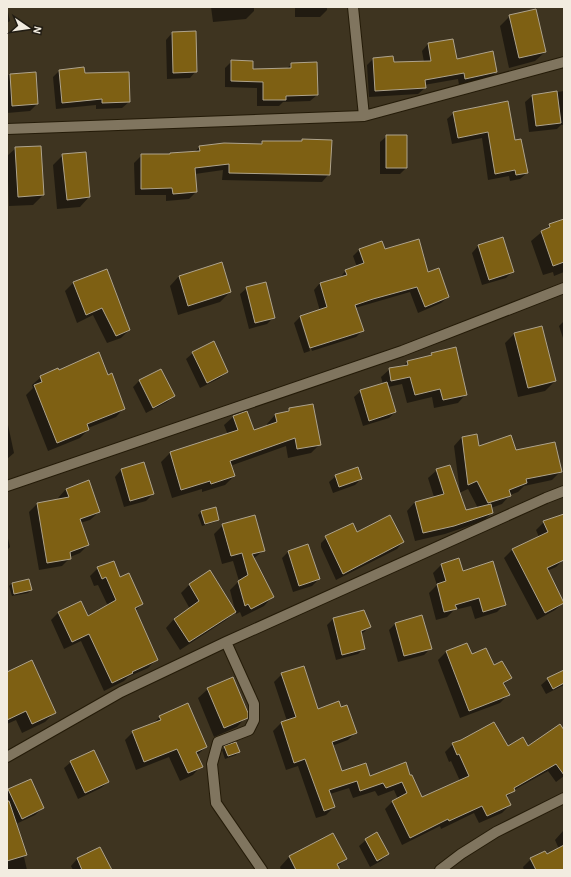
<svg xmlns="http://www.w3.org/2000/svg" width="571" height="877" viewBox="0 0 571 877" font-family="'Alegreya Sans',sans-serif">
	<style>
		.shadow { fill: #0007; fill-rule: evenodd }
		.building { fill: #7e6013; stroke: #aea38c }
		.lines { fill: none; stroke-linecap: round; stroke-linejoin: round }
		.minor-casing { stroke: #241b08; stroke-width: 12 }
		.minor { stroke: #80755f; stroke-width: 10 }
	</style>
	<rect width="100%" height="100%" fill="#3e3420"/>
	<path class="shadow" d="M7,7L10,21L7,23Z
		M211,7H254V11L246,19L213,22Z
		M295,7H327V10L320,17H295Z
		M510,16L545,52L535,61L509,68L500,26Z
		M172,33L196,71L190,78L167,79L166,40Z
		M452,40L456,60L496,72L490,78L459,85L458,79L424,85L425,88L418,94L369,97L367,65L373,59L393,63L424,62L422,51L428,44Z
		M231,62L252,70L286,69L292,64L317,95L310,101L283,102L279,106H257V88L225,87V68Z
		M59,71L84,74L129,102L122,108L96,109V105L56,109L53,77Z
		M35,73L37,104L30,111L7,113V75Z
		M564,91V125H561L557,129L529,132L525,102L532,96Z
		M454,113L514,142L527,173L520,179L510,181L509,176L488,180L482,138L452,144L447,119Z
		M387,136L406,168L400,174H380V142Z
		M303,140L329,174L322,182L222,180L223,170L195,174L196,192L189,199L166,201V195H135L134,163L142,155H169L194,152L200,147L259,145L263,142H301Z
		M16,148L43,195L33,205L9,206L7,156Z
		M85,153L89,197L80,207L57,209L53,165L63,155Z
		M564,220V272L554,276L553,272L543,275L531,241L550,225Z
		M478,246L513,271L506,278L482,285L472,253Z
		M359,250H384L427,273L448,297L441,303L418,313L410,292L355,308L363,330L356,337L312,351L302,319H300L310,351L304,353L294,323L300,317L320,311L314,290L320,283L340,278L346,270L357,267L353,256Z
		M179,276L230,292L220,302L178,315L170,286Z
		M73,283L129,330L121,338L107,343L93,315L77,323L65,291Z
		M247,288L274,317L267,324L249,329L240,294Z
		M564,321V341L559,326Z
		M515,333L555,381L545,391L518,397L505,343Z
		M193,353L227,372L220,378L200,388L186,359Z
		M432,354L466,394L458,403L434,408L432,397L407,403L402,384L388,387L395,412L389,418L363,426L354,397L361,391L383,384L381,377L390,369L403,367L407,362L428,357Z
		M160,370L173,396L167,402L146,413L133,387L139,381Z
		M58,371L108,376L124,408L116,417L88,428V430L80,438L48,451L26,395L33,388L32,385L41,377Z
		M289,409L320,444L311,453L288,458L286,446L230,466L234,476L225,485L202,492V489L172,498L161,462L170,453L228,435L224,425L233,417L253,431L267,426V424L275,415L286,412Z
		M7,420L14,453L7,459Z
		M462,437L478,447L515,451L560,472L552,480L524,486L518,492L510,495L502,504L491,508L492,513L483,521L445,534L415,541L407,511L415,502L434,497L428,478L437,470L460,492L454,446ZM468,489L478,508L466,511L459,493Z
		M144,463L153,494L146,501L124,507L115,477L121,470Z
		M336,476L361,479L355,485L333,493L329,482Z
		M66,489L99,512L90,520L80,523L88,545L80,553L70,557V558L62,566L39,570L29,512L37,504L59,500L58,498Z
		M201,512L218,519L215,522L202,526L198,515Z
		M564,515V559L556,567L547,571L564,602L555,610L537,620L504,558L512,550L539,537L536,530L544,522Z
		M223,525L264,550L253,559L272,597L264,606L242,617L240,612L236,614L230,590L239,581L233,561L222,564L214,534Z
		M7,534L10,547L7,550Z
		M356,534L403,542L397,549L336,580L321,547V543L328,536Z
		M288,552L319,579L312,586L293,592L282,558Z
		M458,560L462,572L505,604L497,612L475,619L471,606L454,610L447,617L436,620L429,593L437,585L433,573L441,565Z
		M98,568L120,579L142,604L135,611L156,660L148,668L128,677L124,681L104,691L81,641L64,649L51,620L59,612L87,617L108,606L98,585L94,586L90,576Z
		M210,572L235,612L226,620L180,650L166,628L174,619L190,609L181,593L189,585Z
		M12,583L31,590L28,593L12,596L9,586Z
		M364,611L370,626L364,632L360,634L364,648L358,654L336,660L327,625L333,619Z
		M422,616L431,648L424,655L398,662L389,630L395,624Z
		M467,644L471,656L493,667L510,678L503,685L508,695L500,703L460,718L438,660L446,652Z
		M564,671V685L546,694L541,685L548,679Z
		M7,673L55,712L45,722L22,733L16,720L7,724Z
		M282,674L317,710L356,732L348,740L332,746L341,772L369,777L410,776L422,798L460,781L451,761L449,762L445,752L453,744L507,748L528,747L564,727V776L556,782L548,771L514,790L506,798L510,805L502,813L479,823L474,813L441,829L440,826L402,845L385,809L392,802L398,799L394,790L378,796L375,791L353,798L349,788L330,794L334,807L326,815L316,818L298,766L286,770L273,731L281,723L287,721L274,682Z
		M208,689L246,717L237,727L214,737L198,698Z
		M160,717L206,747L197,755L201,766L193,775L180,781L169,757L136,770L125,740L133,732L151,725Z
		M225,747L239,752L236,755L225,759L222,750Z
		M71,762L108,782L101,788L78,799L64,768Z
		M30,780L43,808L35,815L16,824L26,854L24,857L27,870H7V791Z
		M563,831L564,870H524L523,867L531,859L546,855L559,849L555,840Z
		M332,834L345,859L337,867L339,870H281L280,867L289,857Z
		M366,840L388,854L381,861L370,867L359,846Z
		M100,848L110,870H73L71,866L77,859Z"/>
	<path class="building" d="M536,9L546,52L519,58L509,15Z
		M196,31L197,72L173,73L172,32Z
		M453,39L457,59L493,51L497,72L465,79L464,73L425,80L426,88L375,91L373,58L393,56L394,62L431,61L428,43Z
		M231,60L253,61V69L291,68V63L317,62L318,95L286,96V100H263V82L231,81Z
		M84,67L85,73L129,72L130,102L102,103V99L62,103L59,70Z
		M36,72L38,104L12,106L10,74Z
		M557,91L561,123L536,126L532,95Z
		M508,101L515,140L521,139L528,173L516,175L515,170L495,174L488,132L458,138L453,112Z
		M386,135H407V168H386Z
		M302,139L332,140L330,175L229,173V164L195,168L197,192L173,194L172,188L141,189V154H170V153L200,151L199,146L224,143L262,144V141H302Z
		M41,146L44,195L18,197L15,147Z
		M86,152L90,197L67,200L62,154Z
		M564,219V262L553,266L541,231L550,227L549,224Z
		M503,237L514,272L489,280L478,245Z
		M419,239L428,272L439,268L449,297L425,307L417,287L373,299L355,305L364,331L310,348L300,316L327,307L320,283L347,275L345,270L364,263L359,249L382,241L385,249Z
		M222,262L231,292L188,306L179,276Z
		M107,269L130,330L116,336L102,308L86,315L73,282Z
		M266,282L275,318L255,323L246,287Z
		M542,326L556,381L528,388L514,333Z
		M214,341L228,372L207,383L192,352Z
		M456,347L467,395L443,400L440,389L415,395L410,377L391,381L389,368L408,365L407,361L432,355L431,353Z
		M99,352L108,375L112,373L125,409L87,424L89,430L57,443L34,385L42,382L40,376L58,368L59,370Z
		M161,369L175,396L153,408L139,380Z
		M387,382L396,412L369,421L360,390Z
		M313,404L321,445L297,449L295,438L230,461L235,476L211,484L210,481L181,490L170,452L238,430L233,416L247,411L254,430L277,422L275,414L289,411V408Z
		M477,434L479,446L511,435L516,450L555,442L562,472L526,479L527,483L509,490L511,496L488,503L477,481L468,485L462,437Z
		M144,462L154,494L130,501L121,469Z
		M450,465L466,510L491,504L493,513L454,526L423,533L415,502L444,494L436,469Z
		M358,467L362,479L339,487L335,475Z
		M89,480L100,512L80,519L89,545L70,552L71,559L47,563L37,503L69,497L66,489Z
		M216,507L219,520L205,524L201,511Z
		M564,514V560L547,568L564,603L545,613L512,549L548,532L543,521Z
		M255,515L265,551L252,554L274,597L251,609L248,604L245,606L238,581L248,575L242,553L231,556L222,524Z
		M390,515L404,542L343,574L325,536L353,523L357,532Z
		M308,544L320,579L299,586L288,551Z
		M459,558L463,571L493,561L506,605L483,612L479,598L455,605L457,609L444,612L437,584L446,581L441,564Z
		M114,561L120,577L129,573L143,604L135,608L158,660L132,672L133,673L112,683L89,634L72,642L58,612L81,601L88,616L116,600L106,577L102,579L97,567Z
		M210,570L236,612L189,642L174,619L199,601L189,584Z
		M29,579L32,590L14,594L12,583Z
		M364,610L371,627L361,631L365,649L342,655L333,618Z
		M422,615L432,649L404,656L395,623Z
		M467,643L472,654L486,648L494,665L502,661L512,678L503,683L510,695L469,711L446,651Z
		M32,660L56,713L32,724L26,711L7,720V672Z
		M304,666L318,709L339,701L341,707L347,705L357,733L332,742L342,771L366,763L370,776L406,762L410,775H412L422,797L469,776L459,754L457,755L452,743L461,740L494,722L508,746L523,737L528,746L560,724L564,730V775L556,764L514,788L515,791L506,795L511,805L487,816L482,806L449,821L448,819L410,838L392,801L407,793L402,782L386,788L383,783L360,791L357,781L329,790L335,807L324,811L305,759L294,763L281,722L296,717L281,673Z
		M564,670V683L553,689L547,678Z
		M233,677L248,713V718L224,728L207,688Z
		M188,703L207,747L196,752L203,767L188,773L177,749L144,762L132,731L161,720L159,716Z
		M236,742L240,752L228,756L224,746Z
		M94,750L109,782L85,793L70,761Z
		M31,779L44,808L22,819L8,789Z
		M7,801H9L27,855L7,861Z
		M377,832L389,854L377,861L365,839Z
		M333,833L347,859L337,864L340,870H296L289,856Z
		M564,845V870H536L530,858L545,851L547,854Z
		M100,847L112,870H82L77,858Z"/>
	<g class="lines">
		<g class="minor-casing">
			<path id="minor" d="M353,7L364,116
				M7,129L364,116L564,62
				M7,486L402,351L564,288
				M226,642L254,704V720L249,730L218,742L212,764L216,803L262,870
				M7,757L121,692L226,642L546,498L564,491
				M440,870L461,854L496,832L564,798"/>
		</g>
		<use href="#minor" class="minor"/>
	</g>
	<rect width="571" height="877" fill="none" stroke="#f2ece0" stroke-width="16"/>
	<g transform="translate(28 28) rotate(103)" stroke="#211c13" stroke-width="3" paint-order="stroke">
	<path d="M0-3L7 15L0 10L-7 15Z" fill="#f2ece0"/>
	<text y="-6" font-size="11" font-weight="bold" text-anchor="middle" fill="#f2ece0">N</text>
	</g>
</svg>
